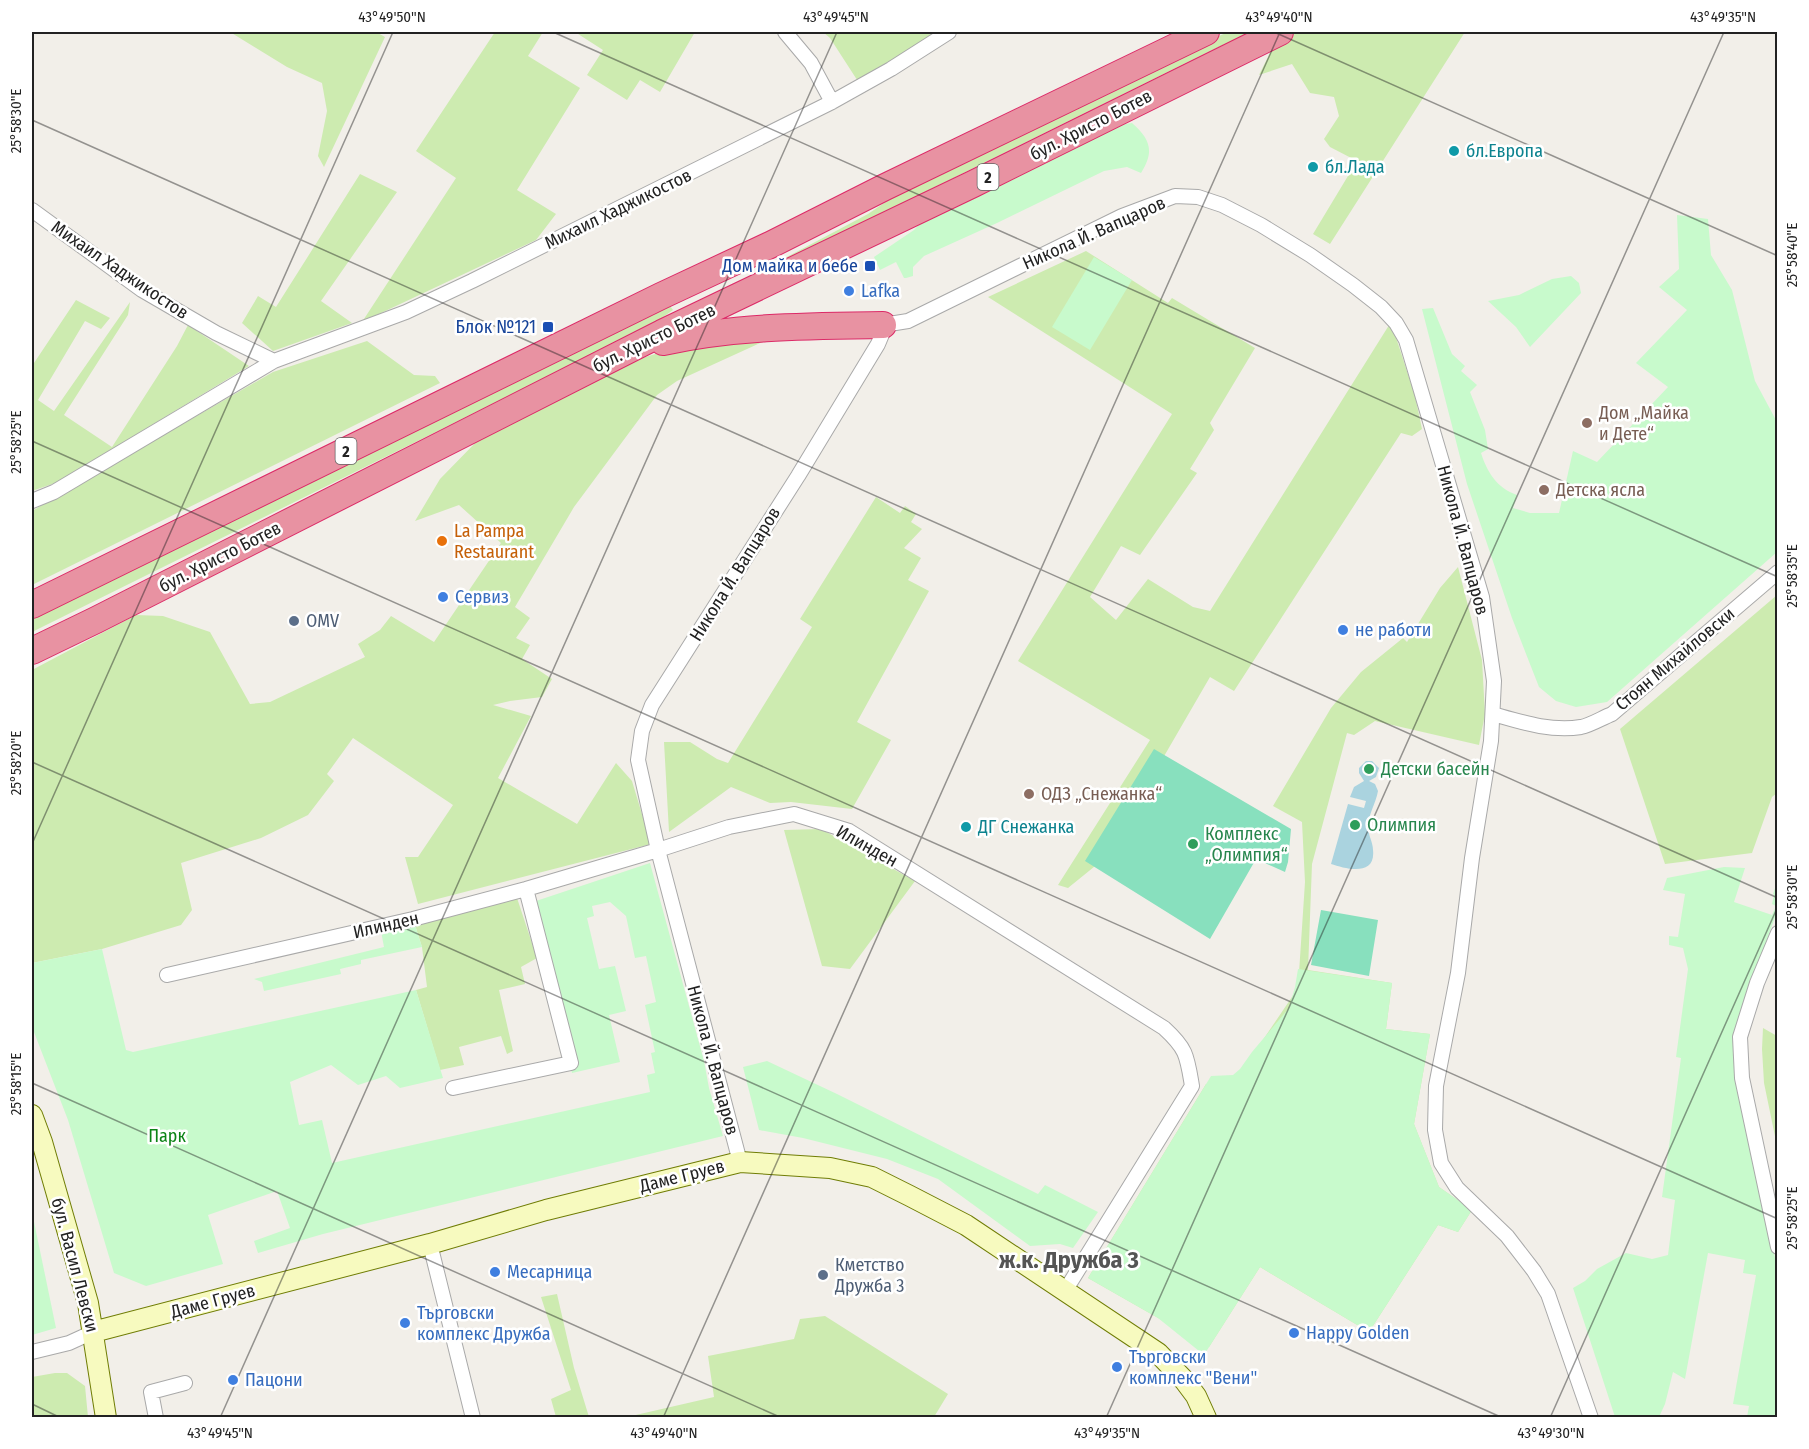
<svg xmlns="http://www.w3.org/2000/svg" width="1809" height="1449" viewBox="0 0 1809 1449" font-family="'Fira Sans Condensed',sans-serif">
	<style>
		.grass { fill: #cdebb0 }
		.park { fill: #c8facc }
		.pitch { fill: #88e0be }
		.water { fill: #aad3df }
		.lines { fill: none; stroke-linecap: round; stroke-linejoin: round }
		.street-casing { stroke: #a9a9a9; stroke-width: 16 }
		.secondary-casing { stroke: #707d05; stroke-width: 22 }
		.highway-casing { stroke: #dc2a67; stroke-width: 28 }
		.street { stroke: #fff; stroke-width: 14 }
		.secondary { stroke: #f7fabf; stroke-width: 20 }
		.highway { stroke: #e892a2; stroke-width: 26 }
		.ticks { fill: none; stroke: #222; stroke-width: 1.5; stroke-opacity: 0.45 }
		.culture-dot { fill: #0f9aa8; stroke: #fff; stroke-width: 2 }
		.transit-dot { fill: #1a4fb4; stroke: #fff; stroke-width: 2 }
		.shop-dot { fill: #3f7fe0; stroke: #fff; stroke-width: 2 }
		.education-dot { fill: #8d6e63; stroke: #fff; stroke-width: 2 }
		.food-dot { fill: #e8710a; stroke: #fff; stroke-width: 2 }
		.service-dot { fill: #5c6f8a; stroke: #fff; stroke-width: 2 }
		.leisure-dot { fill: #2e9e5b; stroke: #fff; stroke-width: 2 }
		.labels { text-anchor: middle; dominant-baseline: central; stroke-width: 5; stroke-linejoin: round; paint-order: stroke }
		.shield { fill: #fff; stroke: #646464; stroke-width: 1.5 }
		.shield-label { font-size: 16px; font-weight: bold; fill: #222 }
		.street-label { font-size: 18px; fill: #222; stroke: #fff }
		.culture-label { font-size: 18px; fill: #0d838f; stroke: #fff; text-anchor: start }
		.transit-label { font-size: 18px; fill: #164399; stroke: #fff; text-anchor: end }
		.shop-label { font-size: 18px; fill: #366cbe; stroke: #fff; text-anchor: start }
		.education-label { font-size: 18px; fill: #785e54; stroke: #fff; text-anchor: start }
		.food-label { font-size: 18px; fill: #c56008; stroke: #fff; text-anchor: start }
		.service-label { font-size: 18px; fill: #4e5e75; stroke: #fff; text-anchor: start }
		.leisure-label { font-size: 18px; fill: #27864d; stroke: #fff; text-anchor: start }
		.park-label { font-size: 18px; fill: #0c8416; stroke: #fff }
		.district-label { font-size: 24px; font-weight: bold; fill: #555; stroke: #fff }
		.neatline { fill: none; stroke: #222; stroke-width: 2 }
		.ticks-label { font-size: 15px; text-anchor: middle; fill: #222 }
	</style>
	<rect width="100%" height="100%" fill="#f2efe9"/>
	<path class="grass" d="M230,32H376L385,37L324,167L318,156L327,111L322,83L287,67Z
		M495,32H543L528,56L580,88L517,190L556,214L536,240L362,322L456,178L416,151Z
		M575,32H695L660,92L640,80L627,100L587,75L603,50Z
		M823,32H936L861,86L830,38Z
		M1228,32H1252L1212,50L786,261L785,258L868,214L897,194L1117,82Z
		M1300,32H1465L1330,244L1313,234L1357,161L1330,147L1324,139L1339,116L1334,97L1310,93L1292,64L1259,75L1276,41Z
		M360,174L397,192L321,301L352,323L273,351L242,323L258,296L276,307Z
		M1086,251L1168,303L1172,298L1255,348L1210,423L1214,430L1190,469L1197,473L1140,555L1121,546L1090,597L1116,620L1148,579L1193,607L1210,611L1391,322L1415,396L1422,429L1412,436L1401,433L1234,691L1210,677L1105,858L1068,888L1058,885L1150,740L1018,661L1172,414L988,297Z
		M76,300L110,318L101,329L85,321L38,400L54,411L130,302L128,315L64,415L112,447L177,346L188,325L249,366L58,482L32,491V366Z
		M670,306L673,310L652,325L32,632V619L49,608L658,309Z
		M773,337L677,381L657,395L574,507L515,607L530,618L516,638L530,645L522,659L552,679L542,697L510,701L493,705L531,716L498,778L577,824L616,763L632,781L651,844L418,904L405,857H418L453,805L353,738L327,774L334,781L308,815L261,838L181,863L192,910L181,925L102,949L32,963V670L136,615L163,616L210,632L250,704L270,702L365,657L358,644L380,630L391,616L434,642L501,543L459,505L415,521L440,479L480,438L636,360L697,341Z
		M367,341L414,375L435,376L440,383L32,585V511L273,372Z
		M876,497L900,513L905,506L916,514L911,522L922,529L904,548L921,558L908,580L929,591L857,722L891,740L852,809L791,802L770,803L731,787L669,832L664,742H690L717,759L728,763L812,627L800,619Z
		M1458,567L1482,660L1485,714L1479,745L1375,721L1354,735L1347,733L1312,864L1308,970L1392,983L1386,1029L1430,1034L1414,1124L1439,1187L1472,1210L1458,1232L1438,1225L1369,1332L1260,1267L1209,1347L1088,1278L1206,1084L1236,1080L1298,988L1305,882L1302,822L1273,806L1331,708L1361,672L1403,638L1407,642L1440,588Z
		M1777,595V793L1772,797L1752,853L1665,864L1620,729Z
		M821,829L915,881L850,969L822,966L784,830Z
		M515,892L537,958L521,967L525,984L499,990L513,1051L507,1054L501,1036L459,1047L464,1065L440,1070L416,990L427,987L422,947L413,919Z
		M1763,1028L1777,1036V1146L1764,1083L1762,1049Z
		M557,1294L574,1368L589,1417H556L551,1399L571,1390L541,1297Z
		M825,1316L948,1394L934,1417H627L714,1397L708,1356L794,1339L800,1319Z
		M55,1373H67L85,1386L88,1417H32V1377Z"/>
	<path class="park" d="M1132,123C1150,139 1155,151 1141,173L1127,167L1104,171L997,223L924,256L913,267V276L906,278H904L896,262L880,270L874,257L914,230L930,213L1112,126Z
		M1677,215L1708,219L1711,255L1732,290L1755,381L1777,422V552L1607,702L1576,707L1556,701L1539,687L1512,618L1467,484L1422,309L1433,308L1452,354L1465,366L1461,371L1477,385L1470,392L1485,430L1488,449L1481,453C1487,472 1497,488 1517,495L1513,508L1530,513H1559L1573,451L1597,462L1668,387L1636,363L1687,310L1659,287L1679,269Z
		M1094,257L1132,280L1090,350L1052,327Z
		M1571,276L1579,283L1581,293L1530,347L1516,327L1488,301L1519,295L1552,279Z
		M650,863L704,1061L709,1088L723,1136L323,1234L258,1253L254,1241L290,1228L277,1191L208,1215L223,1264L146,1286L114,1273L68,1120L32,1027V963L102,949L126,1050L133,1052L416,990L443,1078L400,1088L386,1076L358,1085L331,1065L290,1082L299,1125L322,1120L332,1163L650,1092L647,1075L655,1073L651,1053L655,1052L645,1005L656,1002L646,956L635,958L626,916L610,902L592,906L594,916L587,918L599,969L615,966L626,1011L609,1015L620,1062L572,1073L530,903Z
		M1724,867L1745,868L1734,902L1772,915L1776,906L1772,904L1774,895L1773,894L1777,882V911L1734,1035L1768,1226L1777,1267V1417H1747L1749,1406L1733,1404L1756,1275L1743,1273L1745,1260L1708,1253L1685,1379L1673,1372L1665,1404L1659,1417H1615L1573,1288L1585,1281L1597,1269L1626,1253L1652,1259L1668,1255L1675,1200L1662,1197L1681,1058L1676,1057L1688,969L1683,948L1669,945V936L1678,937L1685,894L1663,890L1667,878Z
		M413,919L422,947L361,960V964L340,969L341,974L264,991L262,982L254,979L384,947L380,926Z
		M1298,969L1392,983L1386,1029L1430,1034L1414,1124L1439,1187L1472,1210L1458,1232L1438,1225L1369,1332L1260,1267L1204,1355L1158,1318L1088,1278L1211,1076L1233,1075L1240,1069L1252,1052L1289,1008L1295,987Z
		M767,1061L837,1094L1038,1194L1045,1185L1098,1212L1073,1248L1060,1244L1030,1246L938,1179L887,1159L803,1138L759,1130L743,1067Z
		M32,1212L56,1328L32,1335Z"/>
	<path class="pitch" d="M1154,749L1291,829L1288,862L1285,872L1256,859L1210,939L1085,861Z
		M1321,910L1378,920L1369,976L1311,965Z"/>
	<path class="water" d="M1366,761H1372L1379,768L1376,777L1369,781L1375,784L1378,791C1376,803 1368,815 1368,827C1368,835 1373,842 1373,850C1376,877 1346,869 1331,864L1348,804L1364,808L1366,801L1350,797L1354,787L1364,781L1359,773V768Z"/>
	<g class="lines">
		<g class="street-casing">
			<path id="street" d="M785,32L811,63L832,102
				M32,210L142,290L216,333L274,361
				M32,501L54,492L274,361L406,312L472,281L832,102L891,69L949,32
				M1493,714C1521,722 1551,732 1581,727C1591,725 1602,718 1612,714L1778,572
				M1778,933L1757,983L1740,1037L1742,1078L1778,1247
				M167,975L413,919L526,889L658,850L729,827L794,814L849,831L1164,1028C1187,1049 1187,1056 1192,1086L1065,1291
				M453,1088L571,1063L526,889
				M740,1162L658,850L638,760L642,731L652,705L798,476L878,344L883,332V325L908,321L1122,216L1175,196L1198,197L1222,205L1261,225L1310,255L1353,285L1381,307L1396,323L1406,340L1482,597L1494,681L1491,741L1472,858L1458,973L1436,1086L1435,1130L1441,1163L1457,1188L1507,1236L1534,1271L1548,1294L1591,1418
				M430,1244L473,1418
				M32,1352L69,1343L93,1332
				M156,1418L151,1392L185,1383"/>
		</g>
		<g class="secondary-casing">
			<path id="secondary" d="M32,1115L42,1142L88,1303L106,1418
				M93,1332L430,1244L546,1210L740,1162L830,1168L872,1177L910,1196L966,1225L1158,1353L1184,1380L1196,1396L1206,1418"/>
		</g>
		<g class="highway-casing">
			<path id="highway" d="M663,342C735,326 810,326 883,325
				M32,605L661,296L770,245L885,187L1206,32
				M32,651L96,620L662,333L973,184L1280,32"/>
		</g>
		<use href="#street" class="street"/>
		<use href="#secondary" class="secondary"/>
		<use href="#highway" class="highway"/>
	</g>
	<path class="ticks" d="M553,32L1778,577M1274,32L1778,256M32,120L1778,898M32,441L1778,1219M32,762L1503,1418M32,844L393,32M32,1083L782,1418M32,1404L61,1418M220,1418L837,32M663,1418L1280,32M1106,1418L1724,32M1550,1418L1778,906"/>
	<g class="culture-dot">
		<circle cx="1454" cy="151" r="6"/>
		<circle cx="1313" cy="167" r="6"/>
		<circle cx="966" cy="827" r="6"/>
	</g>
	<g class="transit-dot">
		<rect x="864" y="260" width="12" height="12" rx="3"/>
		<rect x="542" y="321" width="12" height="12" rx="3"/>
	</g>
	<g class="shop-dot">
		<circle cx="849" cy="291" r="6"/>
		<circle cx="443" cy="597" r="6"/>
		<circle cx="1343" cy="630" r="6"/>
		<circle cx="495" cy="1272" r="6"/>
		<circle cx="405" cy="1323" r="6"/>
		<circle cx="1294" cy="1333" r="6"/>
		<circle cx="1117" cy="1367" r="6"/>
		<circle cx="233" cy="1380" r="6"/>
	</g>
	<g class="education-dot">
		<circle cx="1587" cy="423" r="6"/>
		<circle cx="1544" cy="490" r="6"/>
		<circle cx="1029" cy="794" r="6"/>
	</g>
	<circle class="food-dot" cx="442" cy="541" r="6"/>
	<g class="service-dot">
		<circle cx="294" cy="621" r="6"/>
		<circle cx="823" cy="1275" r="6"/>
	</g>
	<g class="leisure-dot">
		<circle cx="1369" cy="769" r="6"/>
		<circle cx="1355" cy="825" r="6"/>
		<circle cx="1193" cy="844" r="6"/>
	</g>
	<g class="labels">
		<g class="shield">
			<rect x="977.5" y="164" width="21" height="26" rx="4.5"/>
			<rect x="335.5" y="438" width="21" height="26" rx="4.5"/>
		</g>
		<g class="shield-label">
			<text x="988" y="177">2</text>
			<text x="346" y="451">2</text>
		</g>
		<g class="street-label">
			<text transform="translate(1091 125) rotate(-27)">бул. Христо Ботев</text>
			<text transform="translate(618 209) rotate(-26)">Михаил Хаджикостов</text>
			<text transform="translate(1094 233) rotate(-24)">Никола Й. Вапцаров</text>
			<text transform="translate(120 270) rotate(34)">Михаил Хаджикостов</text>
			<text transform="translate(654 338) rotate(-26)">бул. Христо Ботев</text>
			<text transform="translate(1463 540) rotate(75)">Никола Й. Вапцаров</text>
			<text transform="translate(220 557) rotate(-27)">бул. Христо Ботев</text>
			<text transform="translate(735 574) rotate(-58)">Никола Й. Вапцаров</text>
			<text transform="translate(1675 659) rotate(-40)">Стоян Михайловски</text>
			<text transform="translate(867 846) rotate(29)">Илинден</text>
			<text transform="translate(386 925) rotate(-13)">Илинден</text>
			<text transform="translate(713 1060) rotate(75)">Никола Й. Вапцаров</text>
			<text transform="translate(682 1176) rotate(-14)">Даме Груев</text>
			<text transform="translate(75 1265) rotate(75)">бул. Васил Левски</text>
			<text transform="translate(213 1301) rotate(-15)">Даме Груев</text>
		</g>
		<g class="culture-label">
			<text x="1466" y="151">бл.Европа</text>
			<text x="1325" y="167">бл.Лада</text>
			<text x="978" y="827">ДГ Снежанка</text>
		</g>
		<g class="transit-label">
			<text x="858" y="266">Дом майка и бебе</text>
			<text x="536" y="327">Блок №121</text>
		</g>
		<g class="shop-label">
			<text x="861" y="291">Lafka</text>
			<text x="455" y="597">Сервиз</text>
			<text x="1355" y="630">не работи</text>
			<text x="507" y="1272">Месарница</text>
			<text x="417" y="1313">Търговски<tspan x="417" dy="21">комплекс Дружба</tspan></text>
			<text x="1306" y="1333">Happy Golden</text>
			<text x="1129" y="1357">Търговски<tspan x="1129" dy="21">комплекс "Вени"</tspan></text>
			<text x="245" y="1380">Пацони</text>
		</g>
		<g class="education-label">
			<text x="1599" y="413">Дом „Майка<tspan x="1599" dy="21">и Дете“</tspan></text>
			<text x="1556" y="490">Детска ясла</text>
			<text x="1041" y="794">ОДЗ „Снежанка“</text>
		</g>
		<g class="food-label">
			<text x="454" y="531">La Pampa<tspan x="454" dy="21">Restaurant</tspan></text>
		</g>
		<g class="service-label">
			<text x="306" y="621">OMV</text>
			<text x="835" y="1265">Кметство<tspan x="835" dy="21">Дружба 3</tspan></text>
		</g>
		<g class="leisure-label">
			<text x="1381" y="769">Детски басейн</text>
			<text x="1367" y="825">Олимпия</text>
			<text x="1205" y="834">Комплекс<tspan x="1205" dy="21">„Олимпия“</tspan></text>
		</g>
		<g class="park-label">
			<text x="167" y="1136">Парк</text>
		</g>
		<g class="district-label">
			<text x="1069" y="1260">ж.к. Дружба 3</text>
		</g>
	</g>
	<rect width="1809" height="1449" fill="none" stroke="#ffffff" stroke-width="66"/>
	<rect x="33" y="33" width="1743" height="1383" class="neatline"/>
	<g class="ticks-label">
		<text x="392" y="22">43°49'50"N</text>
		<text x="836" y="22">43°49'45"N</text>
		<text x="1279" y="22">43°49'40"N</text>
		<text x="1723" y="22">43°49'35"N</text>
		<text transform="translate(16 121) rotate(-90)" y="5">25°58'30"E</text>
		<text transform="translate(1792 255) rotate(-90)" y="5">25°58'40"E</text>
		<text transform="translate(16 442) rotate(-90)" y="5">25°58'25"E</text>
		<text transform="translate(1792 576) rotate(-90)" y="5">25°58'35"E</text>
		<text transform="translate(16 763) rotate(-90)" y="5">25°58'20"E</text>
		<text transform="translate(1792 897) rotate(-90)" y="5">25°58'30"E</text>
		<text transform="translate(16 1084) rotate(-90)" y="5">25°58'15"E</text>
		<text transform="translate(1792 1218) rotate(-90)" y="5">25°58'25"E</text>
		<text x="220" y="1438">43°49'45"N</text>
		<text x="664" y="1438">43°49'40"N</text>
		<text x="1107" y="1438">43°49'35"N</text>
		<text x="1551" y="1438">43°49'30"N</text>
	</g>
</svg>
